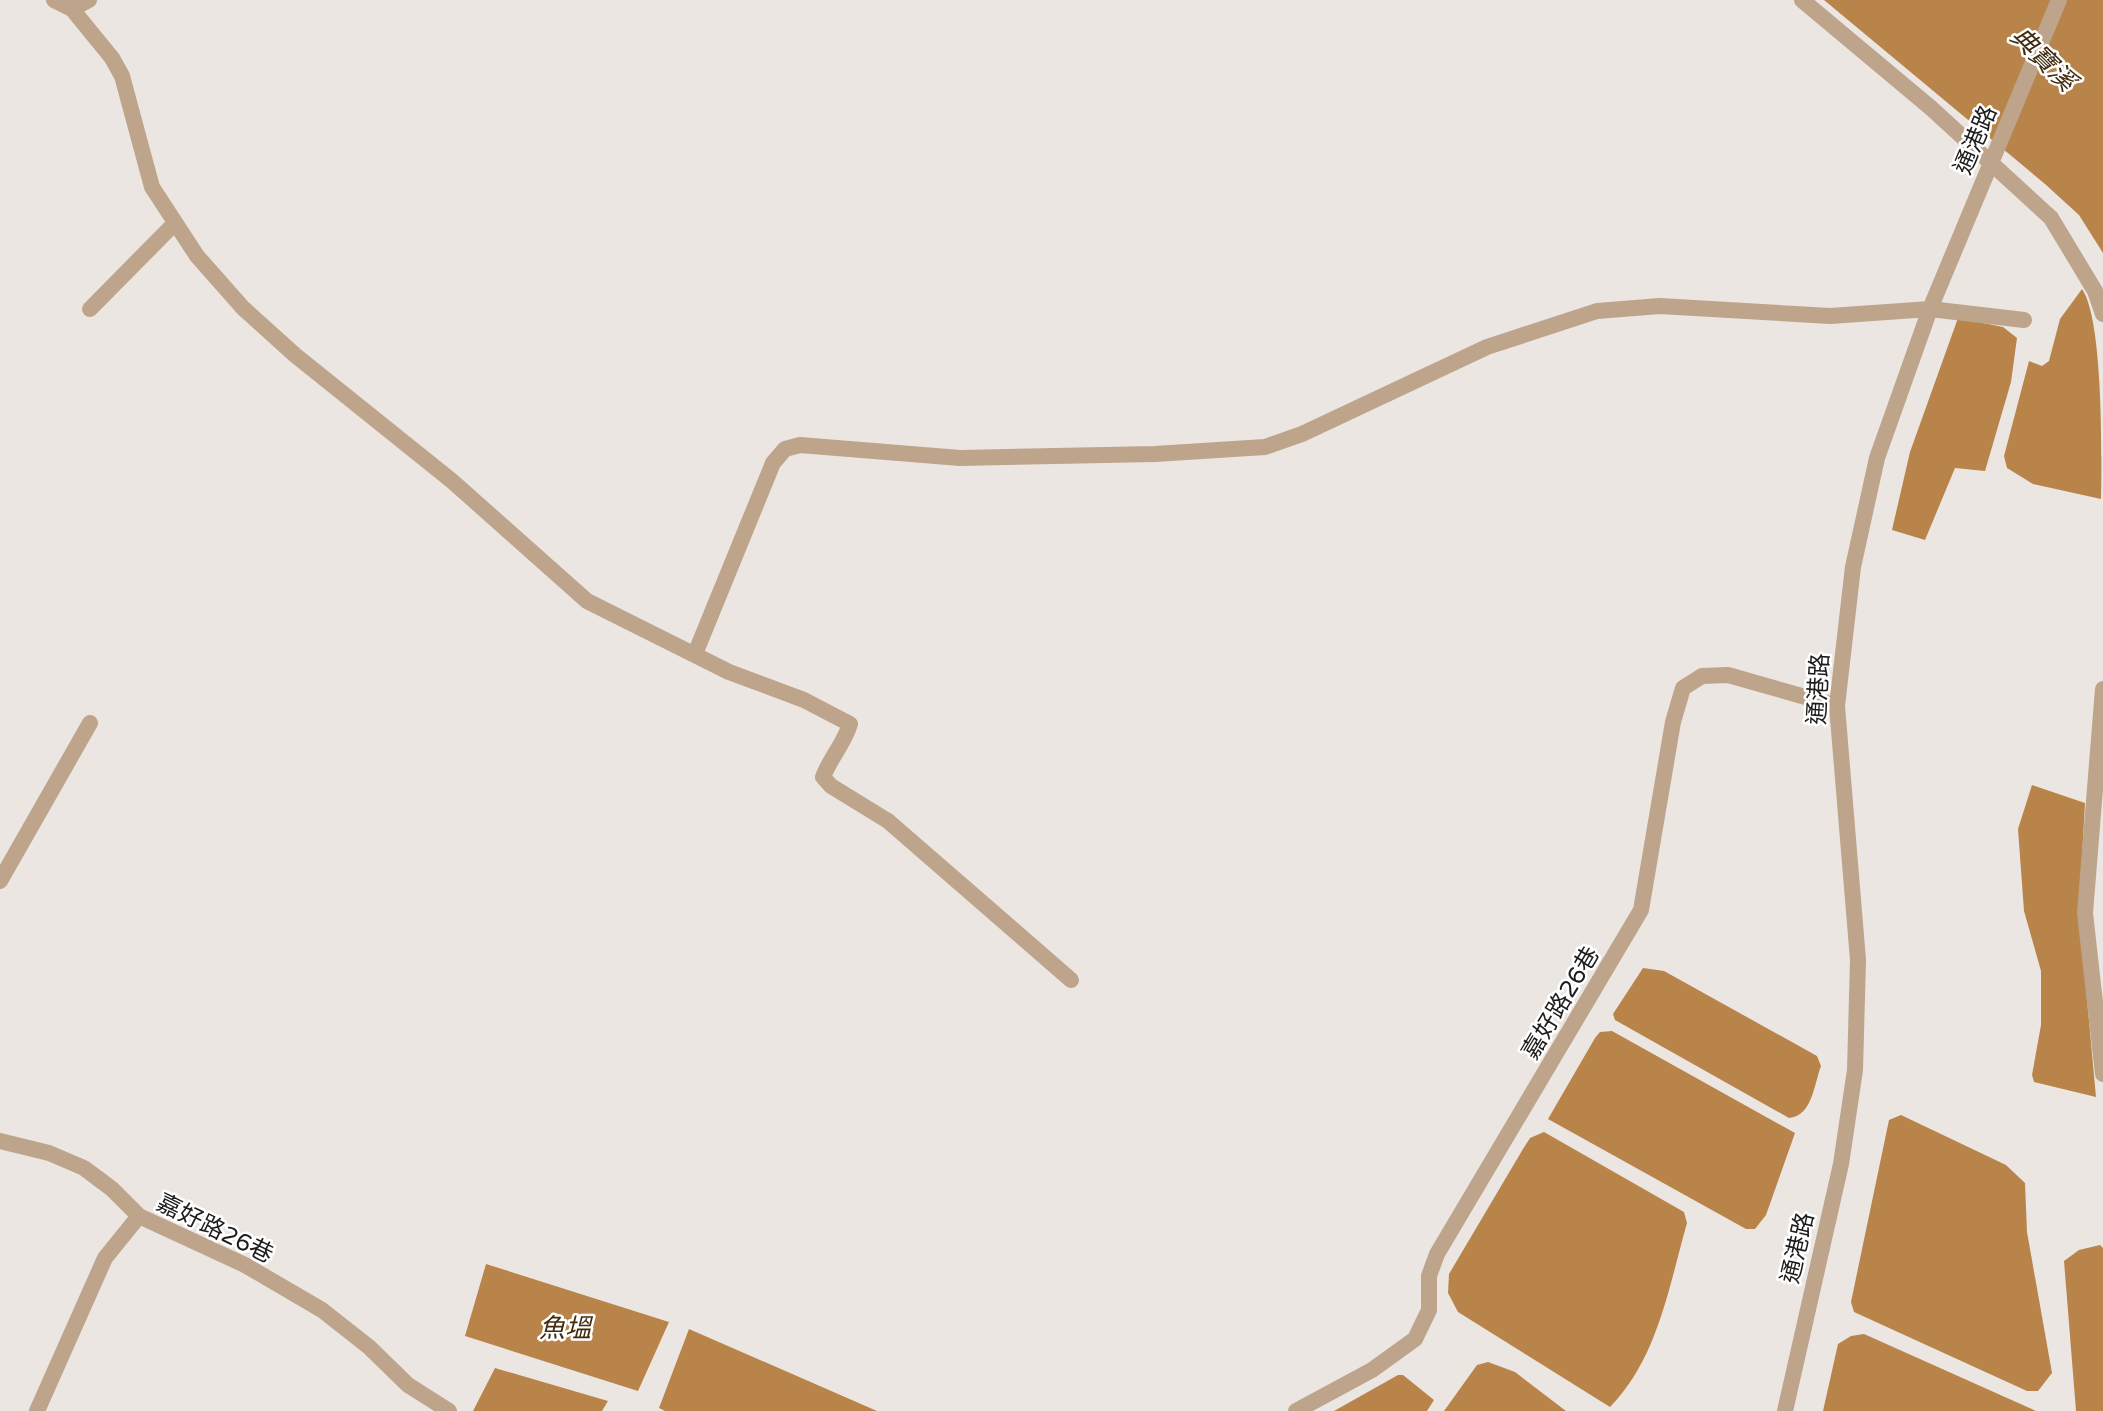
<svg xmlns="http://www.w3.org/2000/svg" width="2103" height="1411" viewBox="0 0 2103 1411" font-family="'Varela Round','Noto Sans TC',sans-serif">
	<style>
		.water { fill: #b98449 }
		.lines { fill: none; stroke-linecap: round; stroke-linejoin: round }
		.street { stroke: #bda48b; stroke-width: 16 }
		.labels { text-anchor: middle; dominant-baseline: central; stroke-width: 5; stroke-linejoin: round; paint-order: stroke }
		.street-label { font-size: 24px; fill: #1f1d1c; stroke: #fff }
		.water-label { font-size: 26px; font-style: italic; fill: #422b11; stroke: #fff }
	</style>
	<rect width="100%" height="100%" fill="#ebe6e2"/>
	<path class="water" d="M1824,0H2103V253L2079,215L2045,184Z
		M2082,289C2103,319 2102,453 2101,499L2033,484L2007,468L2004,456L2029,361L2042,366L2049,361L2060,319Z
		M1958,318L2003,327L2017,338L2011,382L1985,471L1955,468L1925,540L1892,530L1910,452Z
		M2032,785L2085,803L2079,912L2096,1097L2034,1082L2032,1075L2041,1025V971L2024,911L2018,829Z
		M1643,968L1664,971L1817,1056L1821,1066C1814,1085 1812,1116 1789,1118L1615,1020L1613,1014Z
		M1612,1031L1795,1133L1766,1215L1755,1229H1746L1548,1119L1595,1038L1600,1032Z
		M1901,1115L2006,1165L2025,1183L2027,1232L2052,1373L2038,1391H2027L1854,1312L1851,1302L1889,1120Z
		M1544,1132L1684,1212L1687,1223C1669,1286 1658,1358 1610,1407L1458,1312L1448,1293L1449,1274L1523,1149L1530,1138Z
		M2100,1245L2103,1248V1411H2076L2064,1261L2079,1250Z
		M486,1264L669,1322L638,1391L465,1336Z
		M689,1329L877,1411H665L659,1408Z
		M1864,1334L2036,1411H1823L1838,1344L1851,1336Z
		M1488,1362L1515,1372L1566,1411H1444L1477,1365Z
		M495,1368L608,1401L602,1411H473Z
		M1398,1375H1403L1434,1400L1427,1411H1334Z"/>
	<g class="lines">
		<path class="street" d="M54,0L72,9L112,58L122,76L152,187L197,256L243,308L295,355L452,481L587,601L729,672L804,700L850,724C844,744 830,758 823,777L831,786L888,821L1071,980
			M1802,0L1931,108L2051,218L2095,291L2103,314
			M72,9L89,0
			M90,309L174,224
			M695,654L773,463L785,449L800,445L960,458L1155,454L1265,447L1302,434L1487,347L1597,311L1660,306L1830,316L1930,309L2024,320
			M2103,689L2085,913L2103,1074
			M0,881L90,723
			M0,1141L49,1153L84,1168L112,1189L139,1216L245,1265L322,1310L369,1347L408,1385L449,1411
			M37,1411L105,1258L139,1216
			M1296,1411L1372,1370L1415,1339L1429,1310V1276L1437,1254L1641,910L1673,722L1683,688L1702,676L1728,675L1837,706
			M1785,1411L1841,1164L1855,1070L1858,960L1837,706L1853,567L1877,458L1930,309L2059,0"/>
	</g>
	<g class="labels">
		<g class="street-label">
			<text transform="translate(1976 140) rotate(-67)">通港路</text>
			<text transform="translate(1819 689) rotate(-87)">通港路</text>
			<text transform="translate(1561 1003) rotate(-59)">嘉好路26巷</text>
			<text transform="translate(215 1229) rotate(26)">嘉好路26巷</text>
			<text transform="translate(1798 1248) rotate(-77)">通港路</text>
		</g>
		<g class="water-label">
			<text transform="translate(2043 59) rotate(44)">典寶溪</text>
			<text x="565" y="1328">魚塭</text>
		</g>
	</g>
</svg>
